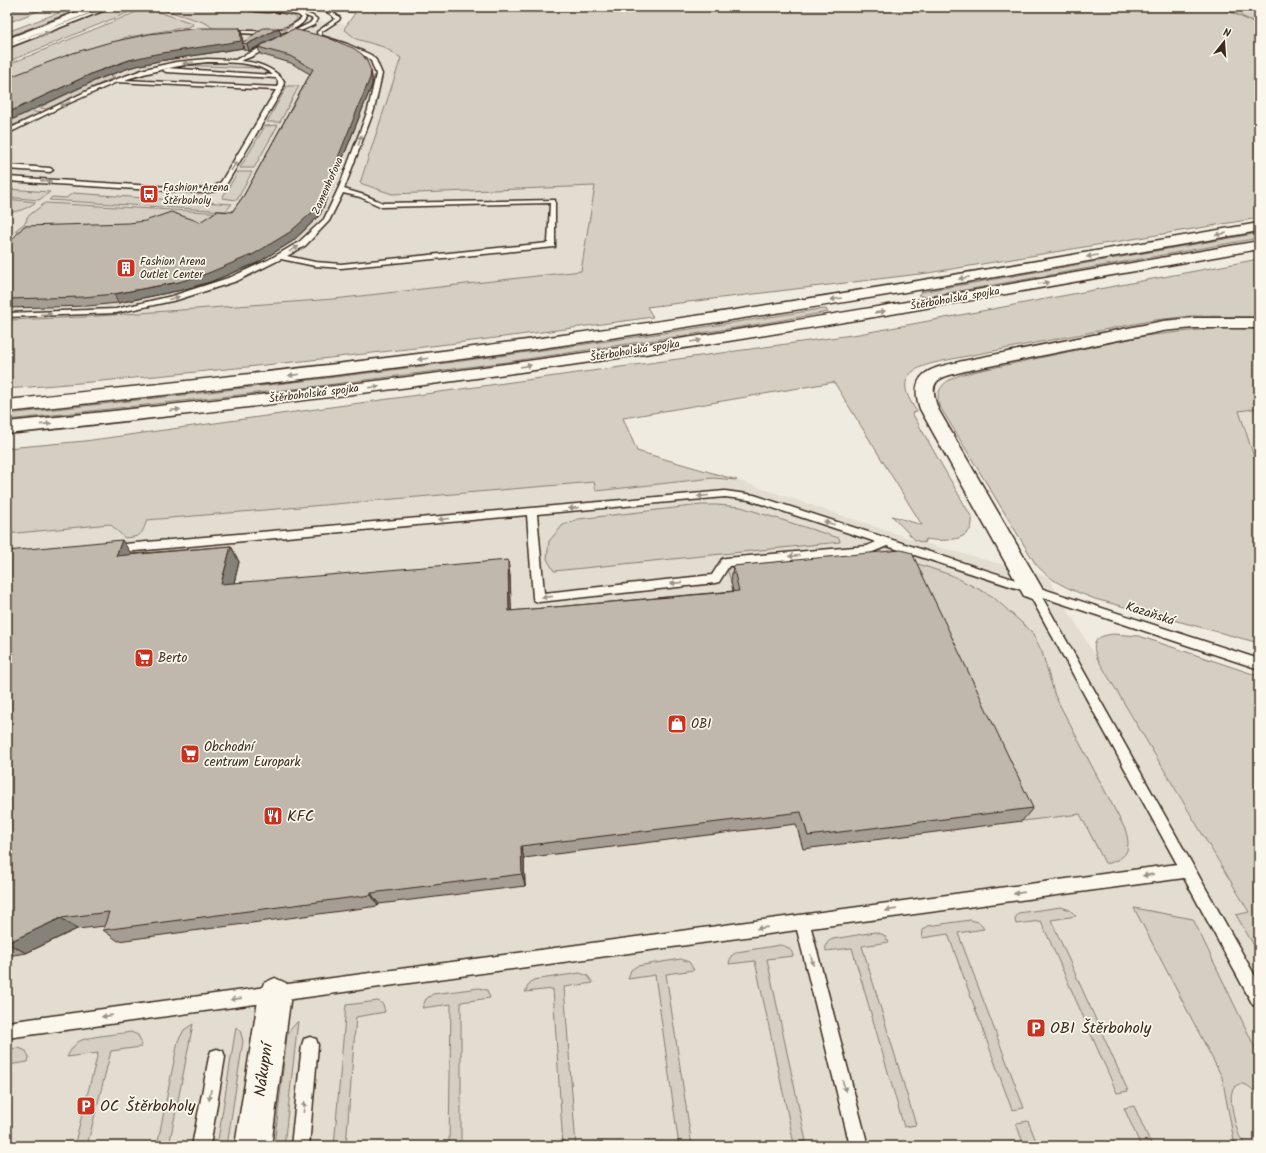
<svg xmlns="http://www.w3.org/2000/svg" width="1266" height="1153" viewBox="0 0 1266 1153" font-family="Kalam,sans-serif">
	<style>
		.built { fill: #e2dcd1 }
		.green { fill: #d5cec3; stroke: #887c70 }
		.lines { fill: none; stroke-linecap: round; stroke-linejoin: round }
		.service-casing { stroke: #3b2a1e; stroke-width: 3 }
		.minor-casing { stroke: #3b2a1e; stroke-width: 3 }
		.primary-casing { stroke: #3b2a1e; stroke-width: 3 }
		.trunk-casing { stroke: #3b2a1e; stroke-width: 3 }
		.service { fill: #fbf7ec; fill-rule: evenodd }
		.minor { fill: #fbf7ec; fill-rule: evenodd }
		.primary { fill: #fbf7ec; fill-rule: evenodd }
		.trunk { fill: #fbf7ec; fill-rule: evenodd }
		.wall { fill: #a59e95; stroke: #3b2a1e }
		.shaded-wall { fill: #868179; stroke: #3b2a1e }
		.building { fill: #c0b8ad; stroke: #3b2a1e }
		.oneway { fill: #9b9085 }
		.labels { text-anchor: middle; dominant-baseline: central; stroke-width: 3.5; stroke-linejoin: round; paint-order: stroke }
		.far-street-label { font-size: 11px; fill: #3b2a1e; stroke: #fbf7ec }
		.far-poi-label { font-size: 11px; fill: #3b2a1e; stroke: #fbf7ec; text-anchor: start }
		.street-label { font-size: 13px; fill: #3b2a1e; stroke: #fbf7ec }
		.poi-label { font-size: 13px; fill: #3b2a1e; stroke: #fbf7ec; text-anchor: start }
		.near-poi-label { font-size: 16px; fill: #3b2a1e; stroke: #fbf7ec; text-anchor: start }
		.near-street-label { font-size: 16px; fill: #3b2a1e; stroke: #fbf7ec }
	</style>
	<rect width="100%" height="100%" fill="#f0ebe0"/>
	<filter id="ink" filterUnits="userSpaceOnUse"><feTurbulence type="fractalNoise" baseFrequency=".025" numOctaves="2"/><feDisplacementMap in="SourceGraphic" scale="8" xChannelSelector="R" yChannelSelector="G"/><feConvolveMatrix kernelMatrix="1 2 1 2 8 2 1 2 1" color-interpolation-filters="sRGB"/></filter>
	<g filter="url(#ink)">
		<path class="built" d="M171,7L284,17L346,24L344,29L356,39L384,47L401,58L360,183L392,194L595,186L581,271L334,299L84,317L7,320V80Z
			M1259,408V472L1239,411Z
			M713,478L737,480L924,543L1048,577L1249,913L1236,915L1259,954V1146H7V534L110,524L142,534L147,520L595,482L597,491Z"/>
		<path class="green" d="M22,7H49L7,23V12Z
			M74,7H84L7,37V32Z
			M114,7H142L7,62V49Z
			M155,7H226L287,14L296,17L297,19C286,36 230,29 212,28L209,25L203,22Z
			M304,7H1219L1259,25V218L928,273L647,307L653,317C439,347 223,372 7,389V320L84,317L334,299L581,271L595,186L392,194L360,183L401,58L384,47L356,39L344,29L355,13Z
			M1221,7H1259V24Z
			M146,8L192,23L193,25L187,27L123,38V39L7,80V65Z
			M200,63H235L257,68L179,65Z
			M108,75L115,77L47,109L38,108Z
			M287,86H299L280,122H267Z
			M31,111L40,113L7,128V122Z
			M278,125L254,168H240L265,126Z
			M238,172H252L237,200L222,198Z
			M7,189L50,192L39,200L7,197Z
			M73,193L232,204L226,211L49,200L52,197L66,198Z
			M7,199L36,202C25,210 19,211 7,213Z
			M45,203L226,213L215,222L131,228L15,231L26,222L27,217Z
			M1259,233V238L926,297L918,295L921,292Z
			M1259,259V317L1191,316L1155,320L952,359C936,363 902,366 906,389C907,397 913,405 917,412L912,413L972,518C975,542 942,542 926,539L924,543L915,540L892,516L922,525L834,382L623,418L637,451L737,480L713,478L596,491L594,482L147,520C141,536 142,536 125,538L110,524L7,534V448L85,441L859,334Z
			M820,309H826L828,312L754,325L507,362L303,388L7,420V414C279,386 550,352 820,309Z
			M1217,328L1259,329V408L1239,411L1259,472V643L1095,599C1072,590 1051,583 1035,563L939,405C934,387 948,379 963,374L1144,336Z
			M701,505H717L741,507L839,538L840,542L554,571L547,559L549,541L563,525L578,519Z
			M865,554L903,559L951,575L992,596L1032,632L1042,652L1055,696L1125,829C1129,841 1131,854 1117,860C1112,862 1110,864 1105,863L1080,814L1023,821L906,569L731,582L727,568Z
			M1113,634L1139,636L1259,676V954L1236,915L1249,912L1097,658C1090,641 1097,636 1113,634Z
			M1061,907L1070,910L1076,916L1051,920L1128,1091L1117,1093L1041,921L1016,924L1015,919L1018,913Z
			M1134,908L1193,919L1259,1056V1098C1253,1087 1238,1076 1232,1092C1229,1099 1236,1130 1240,1137C1242,1141 1246,1144 1249,1146H1235L1222,1077Z
			M970,920L979,922L984,929L958,933L1024,1108L1012,1110L948,934L922,938L923,930L928,926Z
			M875,932L884,935L889,942L862,946L916,1125L904,1127L852,948L826,951C825,945 827,941 833,939Z
			M780,945C787,946 792,949 793,956L767,959L806,1141L794,1144L755,961L729,964L731,956L737,952Z
			M681,959L689,962L694,970L666,974L692,1146H679L655,975L628,979L631,970L637,966Z
			M580,973L588,976L593,983L564,987L576,1146H563L553,989L525,992L529,984L533,980Z
			M479,988L487,990L490,998L461,1002V1146H449L451,1004L422,1008L426,999L433,994Z
			M378,1001L383,1004L385,1012L356,1017L346,1146H334L346,1005Z
			M298,1021L284,1146H274L287,1036L290,1030Z
			M193,1024L169,1146H157L178,1041L184,1030Z
			M236,1027L240,1030L243,1041L227,1146H217Z
			M131,1032L138,1035L141,1042V1047L111,1051L87,1146H74L98,1053L67,1057C70,1051 73,1046 78,1042C86,1036 120,1034 131,1032Z
			M19,1048L26,1051L29,1057L28,1062L7,1065V1049Z
			M1134,1106L1152,1146H1141L1124,1108Z
			M1028,1121L1038,1146H1024L1016,1123Z"/>
		<g class="lines">
			<g class="service-casing">
				<path id="service" d="M107,7H113L7,48V45Z
					M287,7C304,7 327,4 340,18L339,20L321,32L322,36L347,44L371,55L376,60L382,74L374,110L344,189L364,195L383,203L555,200V247L341,268L315,266L281,259L237,281L177,300L116,313L7,317V313L116,309L172,296L231,277L270,259L299,242L324,219L340,185L368,110L376,74L371,61L367,57L343,46L318,38L317,32L335,19C327,4 299,13 287,7ZM343,193L360,197L382,207L550,203L548,243L341,264L315,262L287,256L305,246L329,221Z
					M271,9C283,8 309,11 317,19L314,25L296,33L294,31L310,23L313,19L304,15L306,18C294,40 246,33 225,32L223,31L225,30C249,30 282,37 302,18L298,15L273,11Z
					M270,43L274,44L253,56L240,61C257,62 273,67 284,81L283,89L227,183L216,191L202,193L7,181V177L202,189L212,188L221,182L276,90L117,82L65,105L7,134V130L89,90L117,79L145,69L176,62L207,59L235,60ZM207,62C229,63 255,60 273,75L166,68L163,70L166,72L276,78L278,81V87L124,80C152,71 178,65 207,62Z
					M7,165L50,168L53,170L50,172L7,169Z
					M725,491L754,495L1259,659V669L1042,597L1259,983V1007L1253,1005L1184,878L811,928L868,1146H850L797,930L7,1038V1022L1177,864L1028,592L887,546L868,554L729,566L719,582L715,583L539,602L535,601L533,598L527,515L113,553L109,552L108,549L109,546L113,545ZM725,497L749,500L876,542L867,546L726,558L722,559L712,575L544,593L537,514Z
					M310,1037L316,1039L318,1045L309,1146H291L302,1045L304,1039Z
					M217,1049L223,1051L225,1057L210,1146H192L209,1057L211,1051Z"/>
			</g>
			<g class="minor-casing">
				<path id="minor" d="M242,7L276,8L277,10C273,14 246,11 242,7Z
					M1194,318H1259V328H1194L1163,331L965,371C938,378 927,379 938,409L1043,590L1040,596L1032,599L1024,596L920,409C907,371 933,368 963,361L1163,321Z
					M275,978L286,983L291,994L271,1146H235L259,994L264,983Z"/>
			</g>
			<g class="primary-casing">
				<path id="primary" d="M89,7H101L100,9L7,45V39Z"/>
			</g>
			<g class="trunk-casing">
				<path id="trunk" d="M1259,223V231C1027,272 795,312 563,345C378,372 192,392 7,412V400C192,381 378,361 563,335C795,303 1027,263 1259,223Z
					M1259,241V249C1027,290 796,333 563,366C378,393 193,414 7,434V422C193,403 378,383 563,356C796,323 1027,281 1259,241Z"/>
			</g>
			<use href="#service" class="service"/>
			<use href="#minor" class="minor"/>
			<use href="#primary" class="primary"/>
			<use href="#trunk" class="trunk"/>
		</g>
		<path class="wall" d="M240,28L242,35L243,43L279,28L281,35L249,51L244,50L243,46V48L159,61L132,67L96,80L7,78Z
			M258,47L371,71L372,78V85L320,215L293,241L257,263L210,282L182,290L118,303L88,306L7,308V245L200,222L232,212L244,195L310,74L291,63L260,54Z
			M231,546L239,562L234,583L510,575L511,611L733,591L731,582L733,566L1033,808L1022,821L803,849L796,824L524,858L525,886L379,904L378,906L118,941L103,930L105,926L77,929L26,953L7,956V551L132,554Z"/>
		<path class="shaded-wall" d="M240,28L242,35L243,43H242L243,48L159,61L132,67L96,80L7,122V113L93,73L129,60Z
			M279,28L281,35L249,51L247,44Z
			M371,71L372,78V85L320,215L293,241L257,263L210,282L182,290L118,303L114,294L179,282Z
			M122,540L133,556H116Z
			M231,546L239,562L230,599L221,584Z
			M508,560L510,575L512,626L509,611Z
			M521,846L524,858L525,886L522,874Z
			M371,893L379,904L378,906L371,895Z
			M61,918L77,929L26,953L7,943Z"/>
		<path class="building" d="M199,28H240L241,41L156,54L129,60L93,73L7,113V78L73,53L107,43L149,34Z
			M263,28H279L247,44L242,43Z
			M293,29L326,37L353,48L362,54L367,61L371,71L370,78L318,207L290,232L254,254L206,274L179,282L114,294L84,297L7,299V245L24,226L129,223L145,221L171,212L200,222L217,211L232,212L244,195L313,69L290,56L258,47Z
			M122,540L116,556L231,546L221,584L508,560L509,611L739,591L733,566L901,550L912,553L1033,808L808,836L801,812L521,846L522,874L371,893V895L103,930L109,912L61,918L7,943V551Z"/>
		<defs><path id="oneway-solid" d="M-6-.8H1V-3.2L6.5 0L1 3.2V.8H-6Z"/></defs>
		<g class="oneway">
			<use href="#oneway-solid" transform="translate(287 28) rotate(164)"/>
			<use href="#oneway-solid" transform="translate(44 34) rotate(-21)"/>
			<use href="#oneway-solid" transform="translate(188 63) rotate(174)"/>
			<use href="#oneway-solid" transform="translate(65 104) rotate(154)"/>
			<use href="#oneway-solid" transform="translate(360 140) rotate(-70)"/>
			<use href="#oneway-solid" transform="translate(234 166) rotate(-59)"/>
			<use href="#oneway-solid" transform="translate(46 181) rotate(4)"/>
			<use href="#oneway-solid" transform="translate(1221 234) rotate(170)"/>
			<use href="#oneway-solid" transform="translate(294 249) rotate(-30)"/>
			<use href="#oneway-solid" transform="translate(1092 256) rotate(170)"/>
			<use href="#oneway-solid" transform="translate(964 278) rotate(170)"/>
			<use href="#oneway-solid" transform="translate(1044 283) rotate(-10)"/>
			<use href="#oneway-solid" transform="translate(174 298) rotate(-15)"/>
			<use href="#oneway-solid" transform="translate(836 299) rotate(171)"/>
			<use href="#oneway-solid" transform="translate(880 312) rotate(-10)"/>
			<use href="#oneway-solid" transform="translate(46 314) rotate(-2)"/>
			<use href="#oneway-solid" transform="translate(696 341) rotate(-9)"/>
			<use href="#oneway-solid" transform="translate(423 359) rotate(173)"/>
			<use href="#oneway-solid" transform="translate(526 366) rotate(-8)"/>
			<use href="#oneway-solid" transform="translate(294 375) rotate(173)"/>
			<use href="#oneway-solid" transform="translate(374 387) rotate(-7)"/>
			<use href="#oneway-solid" transform="translate(175 410) rotate(-6)"/>
			<use href="#oneway-solid" transform="translate(46 424) rotate(-6)"/>
			<use href="#oneway-solid" transform="translate(703 496) rotate(175)"/>
			<use href="#oneway-solid" transform="translate(574 508) rotate(175)"/>
			<use href="#oneway-solid" transform="translate(444 519) rotate(175)"/>
			<use href="#oneway-solid" transform="translate(829 523) rotate(-162)"/>
			<use href="#oneway-solid" transform="translate(794 556) rotate(175)"/>
			<use href="#oneway-solid" transform="translate(676 583) rotate(174)"/>
			<use href="#oneway-solid" transform="translate(547 597) rotate(174)"/>
			<use href="#oneway-solid" transform="translate(1148 875) rotate(172)"/>
			<use href="#oneway-solid" transform="translate(1019 893) rotate(172)"/>
			<use href="#oneway-solid" transform="translate(891 910) rotate(172)"/>
			<use href="#oneway-solid" transform="translate(762 928) rotate(172)"/>
			<use href="#oneway-solid" transform="translate(812 960) rotate(76)"/>
			<use href="#oneway-solid" transform="translate(236 999) rotate(172)"/>
			<use href="#oneway-solid" transform="translate(107 1016) rotate(172)"/>
			<use href="#oneway-solid" transform="translate(844 1086) rotate(76)"/>
			<use href="#oneway-solid" transform="translate(210 1095) rotate(100)"/>
			<use href="#oneway-solid" transform="translate(304 1107) rotate(-84)"/>
		</g>
	</g>
	<defs>
		<g id="bus-square" transform="scale(1)"><rect x="-9" y="-9" width="18" height="18" rx="4" fill="#c8321e" stroke="#fbf7ec"/><path d="M-5-6H5V4H4V6H2V4H-2V6H-4V4H-5ZM-3.5-4V0h7V-4ZM-3.5 1.2v1.5H-2V1.2ZM2 1.2v1.5H3.5V1.2Z" fill="#fff"/></g>
		<g id="building-square" transform="scale(1)"><rect x="-9" y="-9" width="18" height="18" rx="4" fill="#c8321e" stroke="#fbf7ec"/><path d="M-4-6H4V6H1V3H-1V6H-4ZM-2.5-4.3h1.7v1.8h-1.7ZM.8-4.3h1.7v1.8H.8ZM-2.5-1h1.7V.8h-1.7ZM.8-1h1.7V.8H.8Z" fill="#fff"/></g>
		<g id="supermarket-square" transform="scale(1)"><rect x="-9" y="-9" width="18" height="18" rx="4" fill="#c8321e" stroke="#fbf7ec"/><path d="M-6-5.5h2.5l.6 2H6L4.5 2H-2.5L-4.4-4H-6ZM-1.5 3.2a1.3 1.3 0 1 0 .1 0ZM3 3.2a1.3 1.3 0 1 0 .1 0Z" fill="#fff"/></g>
		<g id="shop-square" transform="scale(1)"><rect x="-9" y="-9" width="18" height="18" rx="4" fill="#c8321e" stroke="#fbf7ec"/><path d="M-5-2.5h2.3a2.7 3.5 0 0 1 5.4 0H5L5.5 6h-11ZM-1.5-2.5h3a1.5 2.3 0 0 0-3 0Z" fill="#fff"/></g>
		<g id="restaurant-square" transform="scale(1)"><rect x="-9" y="-9" width="18" height="18" rx="4" fill="#c8321e" stroke="#fbf7ec"/><path d="M-5-6h1v4h1v-4h1v4h1v-4h1v5L-1.5 .5V6h-2V.5L-5-1ZM5-6V6H3V1.5H1.5Q1.5-4 5-6Z" fill="#fff"/></g>
		<g id="parking-square" transform="scale(1)"><rect x="-9" y="-9" width="18" height="18" rx="4" fill="#c8321e" stroke="#fbf7ec"/><path d="M-3.5-5.5H1a3.5 3.5 0 0 1 0 7H-1V5.5H-3.5ZM-1-3.4V-.6H.8a1.4 1.4 0 0 0 0-2.8Z" fill="#fff"/></g>
	</defs>
	<g fill-rule="evenodd">
		<use href="#bus-square" x="149" y="194"/>
		<use href="#building-square" x="126" y="268"/>
		<use href="#supermarket-square" x="144" y="658"/>
		<use href="#shop-square" x="677" y="724"/>
		<use href="#supermarket-square" x="190" y="754"/>
		<use href="#restaurant-square" x="273" y="816"/>
		<use href="#parking-square" x="1036" y="1028"/>
		<use href="#parking-square" x="86" y="1106"/>
	</g>
	<g class="labels">
		<g class="far-street-label">
			<text transform="translate(328 186) rotate(-66)">Zamenhofova</text>
			<text transform="translate(955 299) rotate(-10)">Štěrboholská spojka</text>
			<text transform="translate(635 351) rotate(-9)">Štěrboholská spojka</text>
			<text transform="translate(314 394) rotate(-7)">Štěrboholská spojka</text>
		</g>
		<g class="far-poi-label">
			<text x="163" y="188">Fashion Arena<tspan x="163" dy="13">Štěrboholy</tspan></text>
			<text x="140" y="262">Fashion Arena<tspan x="140" dy="13">Outlet Center</tspan></text>
		</g>
		<g class="street-label">
			<text transform="translate(1150 614) rotate(18)">Kazaňská</text>
		</g>
		<g class="poi-label">
			<text x="158" y="658">Berto</text>
			<text x="691" y="724">OBI</text>
			<text x="204" y="747">Obchodní<tspan x="204" dy="15">centrum Europark</tspan></text>
		</g>
		<g class="near-poi-label">
			<text x="287" y="816">KFC</text>
			<text x="1050" y="1028">OBI Štěrboholy</text>
			<text x="100" y="1106">OC Štěrboholy</text>
		</g>
		<g class="near-street-label">
			<text transform="translate(264 1070) rotate(-82)">Nákupní</text>
		</g>
	</g>
	<rect width="1266" height="1153" fill="none" stroke="#fbf7ec" stroke-width="24"/>
	<rect x="12" y="12" width="1242" height="1129" fill="none" stroke="#3b2a1e" stroke-width="1.5" filter="url(#ink)"/>
	<g transform="translate(1224 42) rotate(17)" stroke="#fbf7ec" stroke-width="3" paint-order="stroke">
	<path d="M0-3L7 15L0 10L-7 15Z" fill="#3b2a1e"/>
	<text y="-6" font-size="11" font-weight="bold" text-anchor="middle" fill="#3b2a1e">N</text>
	</g>
</svg>
